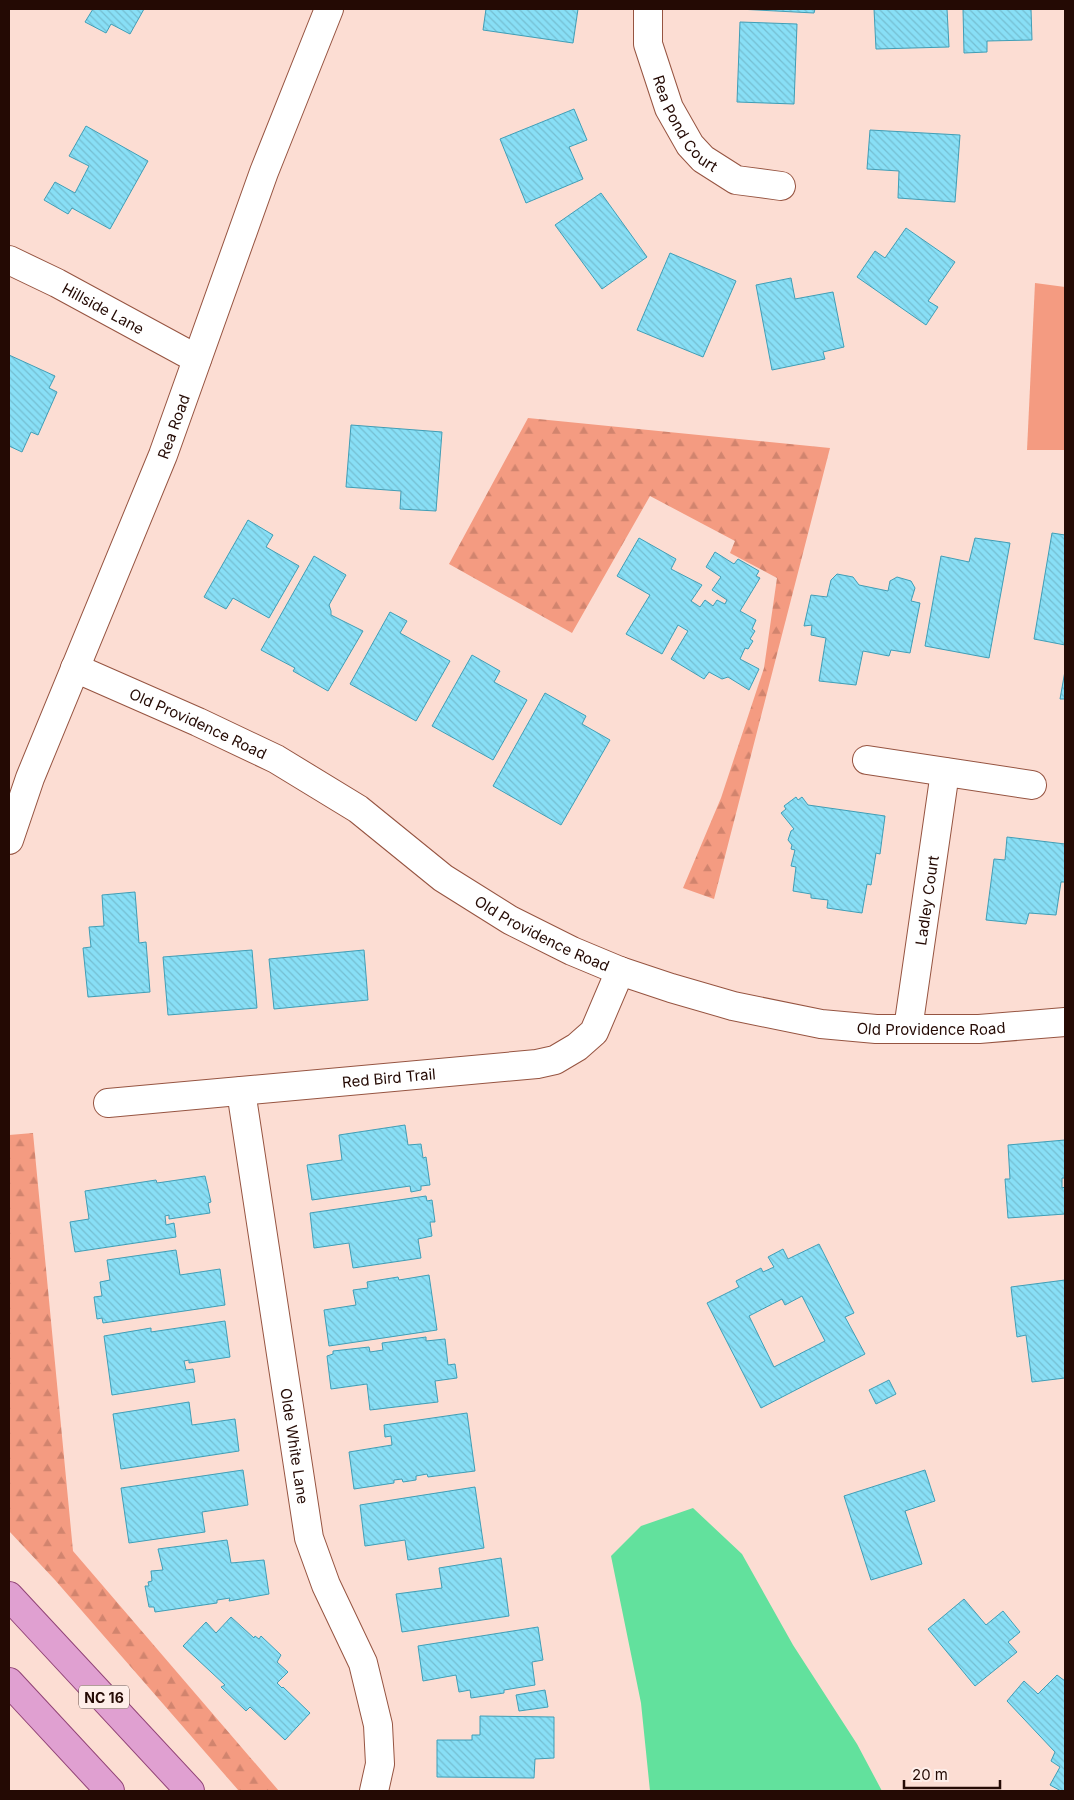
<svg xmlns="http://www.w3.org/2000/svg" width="1074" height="1800" viewBox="0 0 1074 1800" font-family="Inter,sans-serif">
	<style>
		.green { fill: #f49b81 }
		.forest { fill: url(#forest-firs) }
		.water { fill: #62e19d }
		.building { fill: url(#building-back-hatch); stroke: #419eb6; fill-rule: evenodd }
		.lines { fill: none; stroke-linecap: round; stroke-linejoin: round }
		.street-casing { stroke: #965441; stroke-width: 30 }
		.secondary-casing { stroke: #965441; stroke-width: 30 }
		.primary-casing { stroke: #914376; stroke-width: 30 }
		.street { stroke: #fff; stroke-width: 28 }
		.secondary { stroke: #fff; stroke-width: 28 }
		.primary { stroke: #e0a0d1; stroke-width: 28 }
		.labels { text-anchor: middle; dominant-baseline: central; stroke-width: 5; stroke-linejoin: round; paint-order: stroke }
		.shield { fill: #feeee9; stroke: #654e49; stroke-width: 1 }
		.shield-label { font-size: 14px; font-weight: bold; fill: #240a04 }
		.street-label { font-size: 15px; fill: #240a04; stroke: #feeee9 }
	</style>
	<defs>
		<pattern id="forest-firs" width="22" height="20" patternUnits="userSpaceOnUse" patternTransform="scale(1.25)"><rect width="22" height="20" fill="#f49b81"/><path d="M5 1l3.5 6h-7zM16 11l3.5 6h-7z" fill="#d1846e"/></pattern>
		<pattern id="building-back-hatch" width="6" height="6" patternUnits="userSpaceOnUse" patternTransform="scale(1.25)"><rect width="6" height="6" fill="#88dff6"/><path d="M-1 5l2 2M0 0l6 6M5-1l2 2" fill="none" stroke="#75bed1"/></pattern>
	</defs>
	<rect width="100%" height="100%" fill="#fcddd3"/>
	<path class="green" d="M1035,283L1065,287V450H1027Z"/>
	<path class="forest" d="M528,418L830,448L714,899L683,888L721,798L764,668L777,578L730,553L735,541L650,496L572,633L449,564Z
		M33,1133L73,1551L279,1791H239L55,1580L9,1531V1135Z"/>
	<path class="water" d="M693,1508L742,1554L793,1645L857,1744L882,1791H650L641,1703L611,1556L641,1526Z"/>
	<path class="building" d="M93,9H144L130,34L111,24L106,33L85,22Z
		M486,9H578L573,43L483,30Z
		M738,9H815L814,13Z
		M874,9H947L949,47L876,49Z
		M963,9H1031L1032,40L987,41V52L964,53Z
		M740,22L797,24L794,104L737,102Z
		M574,109L587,140L569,147L583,179L526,203L500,139Z
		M86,126L148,161L110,229L72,208L68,214L44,200L55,182L75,193L89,166L69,156Z
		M870,130L960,135L955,202L898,198L899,171L867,169Z
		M601,193L647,257L602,289L555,225Z
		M906,228L955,262L928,301L938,307L926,325L857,277L875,251L885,258Z
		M670,253L736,281L703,357L637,330Z
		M791,278L795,299L833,292L844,347L823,352L825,359L772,370L756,285Z
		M9,355L55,376L49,388L57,392L38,435L31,432L22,452L9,446Z
		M351,425L442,432L436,511L400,509L401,491L346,487Z
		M248,520L273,535L266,547L299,566L269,618L233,598L226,609L204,597Z
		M1052,533L1065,535V645L1034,639Z
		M639,538L676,559L671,569L702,585L691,601L700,607L705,600L713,606L717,600L725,604L727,600L712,590L721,577L706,567L715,552L734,564L738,559L759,571L756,576L760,578L740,611L756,620L752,629L755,631L750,639L753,641L748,649L745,648L740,659L759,669L749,690L728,677L722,679L709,672L704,679L671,659L688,631L678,625L662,654L626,634L650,595L617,576Z
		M975,538L1010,543L989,658L925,646L941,556L969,562Z
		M314,556L346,575L329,605L331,611V615L363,631L328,691L293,671L295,668L261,650Z
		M837,574L853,577L859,585L888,591L890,581L897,577L911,581L915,588L911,601L920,603L910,653L891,650L889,656L863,651L856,685L819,681L826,638L811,635L812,625L804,626L811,595L827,597L831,580Z
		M390,612L407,621L400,633L450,661L416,721L350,684Z
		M472,655L500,671L494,682L527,700L493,760L432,726Z
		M1065,671V699H1060Z
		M545,693L586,716L582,724L610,740L561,825L493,786Z
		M796,797L798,800L802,797L808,805L885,816L880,854L876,853L871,885L867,884L862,913L827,908L828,900L811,898V894L793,891L796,867L791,866L795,850L791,849L792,845L788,840L791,831L794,829L781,813L786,809L784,806Z
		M1007,837L1065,844V882H1061L1056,915L1029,913L1026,924L986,920L994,859L1005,860Z
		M135,892L139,943L146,942L150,992L88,997L83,948L91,947L89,927L104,926L102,895Z
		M252,950L257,1008L168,1015L163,957Z
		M364,950L368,1000L274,1009L269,959Z
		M405,1125L408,1145L421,1144L423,1158L426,1157L430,1185L421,1186V1190L411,1192L410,1186L312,1200L307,1165L342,1160L339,1135Z
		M1065,1140V1178H1062V1188L1065,1187V1214L1008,1218L1005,1179H1010L1008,1145Z
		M205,1176L211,1202L208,1203L210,1213L169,1219V1215L165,1216L166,1225L174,1223L176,1237L75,1252L70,1222L89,1219L85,1191L156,1180L157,1183Z
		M426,1196L427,1201L432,1200L435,1222H430L432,1236L418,1239L421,1258L353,1268L349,1243L314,1248L310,1213Z
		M819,1244L854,1313L845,1317L865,1354L761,1408L707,1303L739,1287L736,1281L761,1268L763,1272L774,1267L768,1257L783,1249L788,1259ZM802,1296L825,1341L774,1367L749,1316L782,1299L785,1305Z
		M176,1250L180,1275L220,1269L225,1305L103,1323L102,1318L97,1319L94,1297L102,1296L100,1282L110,1280L107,1260Z
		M429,1275L437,1330L329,1346L324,1310L356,1305L353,1290L368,1288L367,1282L398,1277L399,1280Z
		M1065,1280V1378L1032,1382L1026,1335L1017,1337L1011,1287Z
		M225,1321L230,1357L189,1363V1360L184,1361L186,1370L193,1369L195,1382L112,1395L104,1336L151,1328V1332Z
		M426,1337V1341L445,1339L448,1365L455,1364L457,1378L435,1381L438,1402L370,1410L367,1384L331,1389L327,1356L333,1354V1351L369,1347L370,1352L383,1350L382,1343Z
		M889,1380L896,1394L876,1404L869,1390Z
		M189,1402L192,1425L235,1419L239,1451L121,1469L113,1414Z
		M467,1413L475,1471L428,1477L427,1474L416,1476V1480L403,1482L402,1479L394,1480V1483L354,1489L349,1452L392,1445L391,1436L385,1437L384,1425Z
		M243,1470L248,1505L202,1512L205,1532L129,1543L121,1488Z
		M925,1470L935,1501L905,1511L922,1564L871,1580L844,1496Z
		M475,1487L484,1548L408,1560L405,1540L365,1546L360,1505Z
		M227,1540L231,1563L264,1560L269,1594L229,1601L230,1598L217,1600V1603L155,1612L154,1607H149L145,1586H149L148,1582L152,1581L151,1571L163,1570L158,1549Z
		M501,1558L509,1616L402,1632L396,1594L442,1588L439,1568Z
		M964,1599L986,1625L1003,1611L1020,1632L1008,1642L1017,1652L975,1686L928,1629Z
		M231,1617L254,1638L255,1636L259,1639L261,1636L281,1655L277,1662L288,1672L277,1683L282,1688L283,1687L310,1713L285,1740L250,1707L246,1711L221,1687L225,1685L183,1646L206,1622L216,1633Z
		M538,1627L543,1660L532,1662L535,1685L504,1690V1693L471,1698L470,1690L459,1692L456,1675L423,1681L418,1646Z
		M1057,1675L1065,1681V1791H1061L1050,1785L1060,1767L1051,1761L1055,1752L1007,1701L1024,1681L1038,1694Z
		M545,1690L548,1707L519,1711L516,1695Z
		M480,1716L554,1717V1758L535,1759L534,1778L437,1777V1740H472V1735H480Z"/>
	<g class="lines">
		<g class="street-casing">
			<g id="street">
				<path id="s1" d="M648,9V44L669,108L690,145L703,159L736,180L781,186"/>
				<path id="s2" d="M9,260L57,283L197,359"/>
				<path d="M867,760L1032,785"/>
				<path id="s3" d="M908,1029L945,772"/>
				<path id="s4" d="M241,1091L309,1538L326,1585L363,1663L378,1725L380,1764L374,1791"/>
				<path id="s5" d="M108,1103L537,1064L555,1060L577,1047L594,1032L620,971"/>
			</g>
		</g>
		<g class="secondary-casing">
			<g id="secondary">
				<path id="s6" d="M75,668L198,722L276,759L358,809L443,878L510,920L572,951L620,971L671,988L733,1006L821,1024L876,1029H979L1065,1022"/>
				<path id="s7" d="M9,840L30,778L163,455L264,172L329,9"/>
			</g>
		</g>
		<g class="primary-casing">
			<path id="primary" d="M9,1596L190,1791
				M9,1682L110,1791"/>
		</g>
		<use href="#street" class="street"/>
		<use href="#secondary" class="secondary"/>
		<use href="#primary" class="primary"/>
	</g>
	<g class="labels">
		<rect class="shield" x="79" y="1685.5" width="50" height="23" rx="4"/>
		<g class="shield-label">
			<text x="104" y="1697">NC 16</text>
		</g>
		<g class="street-label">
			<text stroke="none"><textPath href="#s1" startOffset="124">Rea Pond Court</textPath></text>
			<text stroke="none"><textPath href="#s2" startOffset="106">Hillside Lane</textPath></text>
			<text stroke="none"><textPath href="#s7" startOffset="445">Rea Road</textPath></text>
			<text stroke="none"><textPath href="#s6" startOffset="135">Old Providence Road</textPath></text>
			<text stroke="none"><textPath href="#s3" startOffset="130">Ladley Court</textPath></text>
			<text stroke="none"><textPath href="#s6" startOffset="540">Old Providence Road</textPath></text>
			<text stroke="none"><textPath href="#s6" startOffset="945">Old Providence Road</textPath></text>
			<text stroke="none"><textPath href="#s5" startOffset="282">Red Bird Trail</textPath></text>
			<text stroke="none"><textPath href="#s4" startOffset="359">Olde White Lane</textPath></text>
		</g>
	</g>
	<rect width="1074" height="1800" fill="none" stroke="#240a04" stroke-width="20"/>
	<path d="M904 1780v8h96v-8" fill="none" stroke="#240a04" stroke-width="2.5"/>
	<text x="912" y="1780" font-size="15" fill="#240a04" stroke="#feeee9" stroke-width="4" paint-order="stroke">20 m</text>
</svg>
